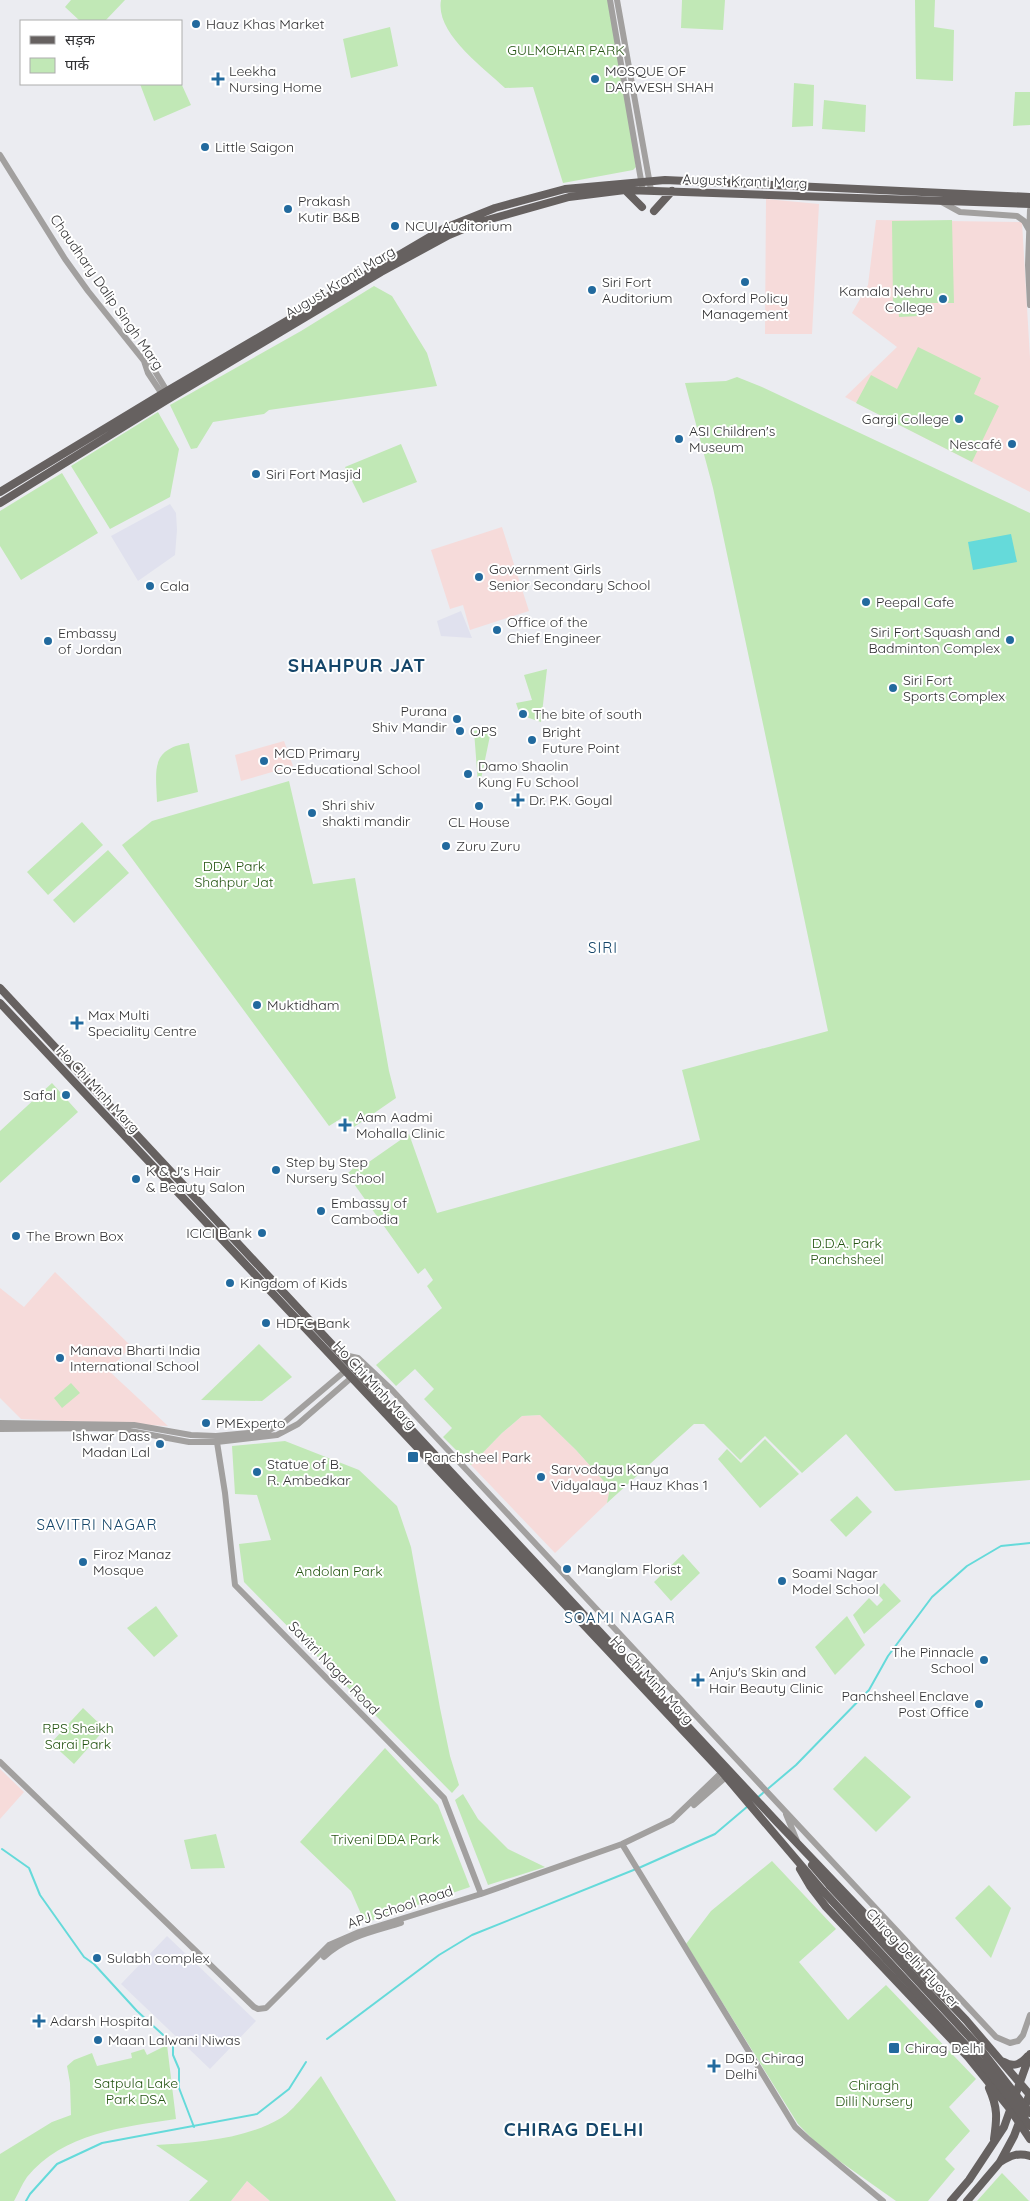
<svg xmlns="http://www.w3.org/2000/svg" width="1030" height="2201" viewBox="0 0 1030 2201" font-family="Quicksand,'Noto Sans Devanagari',sans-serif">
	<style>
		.built { fill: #e0e1ee }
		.education { fill: #f6dbda }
		.green { fill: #c1e8b6 }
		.water { fill: #65dada }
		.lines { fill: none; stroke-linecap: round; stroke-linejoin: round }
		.stream { stroke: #65dada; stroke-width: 2 }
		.minor { stroke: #a2a09f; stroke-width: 6 }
		.major { stroke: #666160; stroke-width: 8 }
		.major-bridge { stroke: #666160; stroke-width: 8 }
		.poi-dot { fill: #226a9e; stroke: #fff; stroke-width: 2 }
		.labels { text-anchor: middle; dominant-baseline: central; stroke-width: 4; stroke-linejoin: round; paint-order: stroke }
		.poi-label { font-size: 14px; fill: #313133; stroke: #fff; text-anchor: start }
		.park-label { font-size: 14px; fill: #255513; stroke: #fff }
		.street-label { font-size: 14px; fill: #313133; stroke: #fff }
		.neighbourhood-label { font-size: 15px; letter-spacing: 1px; fill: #15466a; stroke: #fff }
		.district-label { font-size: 19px; font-weight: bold; letter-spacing: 1px; fill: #15466a; stroke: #fff }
	</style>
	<rect width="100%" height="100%" fill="#ebecf1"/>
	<path class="built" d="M170,504L176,513L177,530L175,555L138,581L111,536Z
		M461,611L472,638L441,636L437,621Z
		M167,1936L256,2021L210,2069L121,1984Z"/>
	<path class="education" d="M766,199L819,204L812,334H765Z
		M876,220L1022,222L1030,358V492L845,397L897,347L852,313L868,285Z
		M502,527L529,611L470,630L463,605L450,609L431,550Z
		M284,741L293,766L241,781L235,755Z
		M55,1272L131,1346L109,1371L168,1426L21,1419L0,1398V1288L24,1307Z
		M541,1415L576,1450L610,1488L607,1503L555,1553L471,1465L502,1433L522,1416Z
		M0,1769L24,1792L0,1819Z
		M247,2181L270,2201H231Z"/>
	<path class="green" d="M71,0H125L105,21H80L65,7Z
		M441,0H610L636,167L633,170L563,183L533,87L505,88C483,67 435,33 441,0Z
		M682,0H725L723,30L681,28Z
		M915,0H935L934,27L954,30L953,81L916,79Z
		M390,27L398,66L351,78L343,39Z
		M181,83L191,105L154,121L140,84Z
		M794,83L814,85L813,126L792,127Z
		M1015,92H1030V125L1013,126Z
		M824,100L866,105L865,132L822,129Z
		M952,220L954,303H919V316L899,317L898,304H893L892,221Z
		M374,286L392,296L427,353L437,386L269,410L264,414L213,422L197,448L191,449L170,405L301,331Z
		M918,347L981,378L974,394L999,406L972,462L856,403L871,375L897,389Z
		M737,377L762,387L1030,513V1480L895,1491L846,1434L802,1473L765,1436L740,1460L704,1424H694L607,1503L610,1488L576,1450L540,1415L522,1416L502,1433L471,1465L443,1437L452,1428L424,1399L434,1389L415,1369L396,1386L376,1365L442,1308L427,1286L433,1280L425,1268L418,1274L347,1174L357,1165L363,1162L366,1164L409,1134L437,1213L700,1140L682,1070L828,1031L713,488L685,383L726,381Z
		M158,412L179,449L170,497L110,529L71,466Z
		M401,444L417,482L363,503L345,467Z
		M62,473L98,533L21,580L0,546V511Z
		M547,669L541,722L520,715L516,703L532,700L524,675Z
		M492,726L480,784L478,783L474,731Z
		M189,743L198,792L157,802C156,770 150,749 189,743Z
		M289,781L313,884L355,878L389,1071L396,1098L354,1127L345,1116L329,1126L122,845L152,821Z
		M82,822L103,845L48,895L27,872Z
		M108,850L129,873L74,923L53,900Z
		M52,1083L78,1112L0,1183V1131Z
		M259,1344L292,1377L262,1401L201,1400Z
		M71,1383L80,1393L62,1408L54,1398Z
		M765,1439L799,1474L760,1508L718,1459L727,1449L741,1463Z
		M285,1441L359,1470L397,1506L411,1547L440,1708L450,1756L459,1785L452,1793L244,1582L239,1544L271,1540L257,1495L235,1494L232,1446Z
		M857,1496L872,1512L846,1537L830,1520Z
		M683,1554L700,1573L671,1601L654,1582Z
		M884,1583L901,1601L864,1634L853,1615L869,1598L877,1606L883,1600L876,1592Z
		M156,1606L178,1636L154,1657L127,1628Z
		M847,1616L865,1645L835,1675L815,1647Z
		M83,1708L105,1729L74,1764L51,1743Z
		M385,1748L438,1805L470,1887L365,1923L351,1891L300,1842Z
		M865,1756L911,1797L876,1832L833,1789Z
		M463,1794L478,1819L508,1849L545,1867L488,1885L455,1800Z
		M216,1834L225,1868L191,1869L184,1840Z
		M772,1861L836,1929L799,1962L848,2020L886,1985L976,2079L949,2107L970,2131L945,2159L955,2169L928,2201H896L821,2148L798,2124L686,1944L711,1911Z
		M989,1885L1011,1908L991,1958L955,1918Z
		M167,2045L176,2119C123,2127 63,2133 27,2177C22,2184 18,2194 14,2201H0V2154L52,2122L71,2115L70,2083L67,2066L74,2060L92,2053L97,2066L132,2058L131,2053L144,2049L147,2055Z
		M321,2076L396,2201H270L247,2181L231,2201H189L208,2181L156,2145C196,2143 246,2139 281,2118C294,2110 310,2088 321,2076Z
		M1002,2173L1029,2201H977Z"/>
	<path class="water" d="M1011,534L1017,562L973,570L968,542Z"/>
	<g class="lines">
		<path class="stream" d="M757,1798L796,1765L869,1690L888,1656L932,1597L967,1566L1001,1546L1030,1543
			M2,1849L29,1868L40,1895L84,1957L94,1964L137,2011L173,2044V2055L179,2069V2088L194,2127
			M327,2039L439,1955L472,1935L641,1867L715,1834L748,1806
			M26,2201L30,2194L57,2164L102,2143L257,2114L289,2089L306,2062"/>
		<path class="minor" d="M610,0L642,186
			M617,0L651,190
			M0,155L65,259L88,291L144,361L148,373L164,397
			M940,201L960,212L1017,216L1024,221L1029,230
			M1030,210L1028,265L1030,305
			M145,362L153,368L167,391
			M344,1355L358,1358L392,1390L996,2037L1010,2043L1018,2041L1023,2035L1030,2015
			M0,1423L134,1425L191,1435L216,1436L268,1431L286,1421L345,1371
			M0,1429L114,1428L189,1442H217L277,1435L298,1424L351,1378
			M216,1436L225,1493L235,1585L444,1798L481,1894
			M0,1762L254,2007L258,2009L266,2008L329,1945L359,1932L481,1894L622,1844L672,1820L722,1772
			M694,1805L726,1777
			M786,1814L797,1841
			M622,1844L795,2127L807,2138L883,2201
			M324,1957C344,1937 375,1931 401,1923"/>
		<path class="major" d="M625,190L642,207
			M654,211L672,191
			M0,492L162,394L445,228L495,208L565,189L665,180L1030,197
			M0,503L165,401L381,272L449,235L480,222L569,197L625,190L1030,204
			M0,988L776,1821L966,2020L1030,2095
			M0,1003L722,1772L823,1891
			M812,1865L830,1886
			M800,1869L810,1886L826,1907L968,2057L1010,2109L1030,2139
			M1004,2062C1014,2068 1021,2064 1028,2056
			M989,2088C998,2108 997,2118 994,2139
			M1000,2162C1010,2156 1018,2152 1030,2156
			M951,2201L969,2180L1004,2127L1030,2054
			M967,2201L1000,2162L1014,2136L1030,2093"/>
		<path class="major-bridge" d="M830,1886L978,2046L1030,2113
			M823,1891L972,2052L1002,2088L1030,2126"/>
	</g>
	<g class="poi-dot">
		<circle cx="196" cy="24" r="5"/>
		<path d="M215.5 71.5h5v5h5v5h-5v5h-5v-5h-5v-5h5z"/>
		<circle cx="595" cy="79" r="5"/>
		<circle cx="205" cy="147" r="5"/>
		<circle cx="288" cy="209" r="5"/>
		<circle cx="395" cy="226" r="5"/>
		<circle cx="745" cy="282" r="5"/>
		<circle cx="592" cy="290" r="5"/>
		<circle cx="943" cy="299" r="5"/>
		<circle cx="959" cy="419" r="5"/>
		<circle cx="679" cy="439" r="5"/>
		<circle cx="1012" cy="444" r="5"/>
		<circle cx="256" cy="474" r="5"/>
		<circle cx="479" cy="577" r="5"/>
		<circle cx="150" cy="586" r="5"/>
		<circle cx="866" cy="602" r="5"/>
		<circle cx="497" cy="630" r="5"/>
		<circle cx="1010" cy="640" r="5"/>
		<circle cx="48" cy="641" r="5"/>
		<circle cx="893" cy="688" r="5"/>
		<circle cx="523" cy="714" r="5"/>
		<circle cx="457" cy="719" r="5"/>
		<circle cx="460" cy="731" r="5"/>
		<circle cx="532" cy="740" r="5"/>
		<circle cx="264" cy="761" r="5"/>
		<circle cx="468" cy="774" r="5"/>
		<path d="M515.5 792.5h5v5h5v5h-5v5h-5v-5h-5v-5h5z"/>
		<circle cx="479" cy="806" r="5"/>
		<circle cx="312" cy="813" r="5"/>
		<circle cx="446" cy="846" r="5"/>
		<circle cx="257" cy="1005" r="5"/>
		<path d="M74.5 1015.5h5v5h5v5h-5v5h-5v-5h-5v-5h5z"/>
		<circle cx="66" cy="1095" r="5"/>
		<path d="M342.5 1117.5h5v5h5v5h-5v5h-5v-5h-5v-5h5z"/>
		<circle cx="276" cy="1170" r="5"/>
		<circle cx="136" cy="1179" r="5"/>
		<circle cx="321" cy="1211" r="5"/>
		<circle cx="262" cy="1233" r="5"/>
		<circle cx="16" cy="1236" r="5"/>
		<circle cx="230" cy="1283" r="5"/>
		<circle cx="266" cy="1323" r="5"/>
		<circle cx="60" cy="1358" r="5"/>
		<circle cx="206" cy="1423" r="5"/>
		<circle cx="160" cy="1444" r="5"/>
		<rect x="407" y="1451" width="12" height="12" rx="2.5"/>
		<circle cx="257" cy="1472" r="5"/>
		<circle cx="541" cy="1477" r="5"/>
		<circle cx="83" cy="1562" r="5"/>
		<circle cx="567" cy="1569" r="5"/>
		<circle cx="782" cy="1581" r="5"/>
		<circle cx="984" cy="1660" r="5"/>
		<path d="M695.5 1672.5h5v5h5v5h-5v5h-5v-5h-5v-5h5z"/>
		<circle cx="979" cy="1704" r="5"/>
		<circle cx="97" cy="1958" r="5"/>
		<path d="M36.5 2013.5h5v5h5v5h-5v5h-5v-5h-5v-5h5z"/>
		<circle cx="98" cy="2040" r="5"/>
		<rect x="888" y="2042" width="12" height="12" rx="2.5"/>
		<path d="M711.5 2058.5h5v5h5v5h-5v5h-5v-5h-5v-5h5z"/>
	</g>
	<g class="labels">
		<g class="poi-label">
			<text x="206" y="24">Hauz Khas Market</text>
			<text x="229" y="71">Leekha<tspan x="229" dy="16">Nursing Home</tspan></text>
			<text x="605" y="71">MOSQUE OF<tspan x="605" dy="16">DARWESH SHAH</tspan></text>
			<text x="215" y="147">Little Saigon</text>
			<text x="298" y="201">Prakash<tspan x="298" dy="16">Kutir B&amp;B</tspan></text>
			<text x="405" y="226">NCUI Auditorium</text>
			<text x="602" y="282">Siri Fort<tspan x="602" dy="16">Auditorium</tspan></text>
			<text x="933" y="291" text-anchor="end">Kamala Nehru<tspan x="933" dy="16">College</tspan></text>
			<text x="745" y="298" text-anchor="middle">Oxford Policy<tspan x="745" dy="16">Management</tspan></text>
			<text x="949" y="419" text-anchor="end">Gargi College</text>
			<text x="689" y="431">ASI Children's<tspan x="689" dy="16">Museum</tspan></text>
			<text x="1002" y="444" text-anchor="end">Nescafé</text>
			<text x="266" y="474">Siri Fort Masjid</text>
			<text x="489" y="569">Government Girls<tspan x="489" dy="16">Senior Secondary School</tspan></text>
			<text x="160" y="586">Cala</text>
			<text x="876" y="602">Peepal Cafe</text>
			<text x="507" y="622">Office of the<tspan x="507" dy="16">Chief Engineer</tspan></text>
			<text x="1000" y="632" text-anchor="end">Siri Fort Squash and<tspan x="1000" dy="16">Badminton Complex</tspan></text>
			<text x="58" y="633">Embassy<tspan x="58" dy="16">of Jordan</tspan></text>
			<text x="903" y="680">Siri Fort<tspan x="903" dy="16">Sports Complex</tspan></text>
			<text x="447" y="711" text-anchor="end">Purana<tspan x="447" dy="16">Shiv Mandir</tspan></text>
			<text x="533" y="714">The bite of south</text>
			<text x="470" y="731">OPS</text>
			<text x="542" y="732">Bright<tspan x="542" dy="16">Future Point</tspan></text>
			<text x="274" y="753">MCD Primary<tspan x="274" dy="16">Co-Educational School</tspan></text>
			<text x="478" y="766">Damo Shaolin<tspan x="478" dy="16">Kung Fu School</tspan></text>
			<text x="529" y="800">Dr. P.K. Goyal</text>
			<text x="322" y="805">Shri shiv<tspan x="322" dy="16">shakti mandir</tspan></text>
			<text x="479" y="822" text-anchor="middle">CL House</text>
			<text x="456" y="846">Zuru Zuru</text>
			<text x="267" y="1005">Muktidham</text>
			<text x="88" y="1015">Max Multi<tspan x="88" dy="16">Speciality Centre</tspan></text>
			<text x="56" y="1095" text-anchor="end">Safal</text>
			<text x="356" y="1117">Aam Aadmi<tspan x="356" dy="16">Mohalla Clinic</tspan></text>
			<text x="286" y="1162">Step by Step<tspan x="286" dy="16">Nursery School</tspan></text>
			<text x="146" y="1171">K &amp; J's Hair<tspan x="146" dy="16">&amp; Beauty Salon</tspan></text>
			<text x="331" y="1203">Embassy of<tspan x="331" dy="16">Cambodia</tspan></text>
			<text x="252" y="1233" text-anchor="end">ICICI Bank</text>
			<text x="26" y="1236">The Brown Box</text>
			<text x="240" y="1283">Kingdom of Kids</text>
			<text x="276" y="1323">HDFC Bank</text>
			<text x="70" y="1350">Manava Bharti India<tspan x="70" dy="16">International School</tspan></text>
			<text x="216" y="1423">PMExperto</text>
			<text x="150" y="1436" text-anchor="end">Ishwar Dass<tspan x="150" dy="16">Madan Lal</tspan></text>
			<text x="424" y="1457">Panchsheel Park</text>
			<text x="267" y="1464">Statue of B.<tspan x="267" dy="16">R. Ambedkar</tspan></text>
			<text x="551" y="1469">Sarvodaya Kanya<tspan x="551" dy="16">Vidyalaya - Hauz Khas 1</tspan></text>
			<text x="93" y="1554">Firoz Manaz<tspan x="93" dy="16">Mosque</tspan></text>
			<text x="577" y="1569">Manglam Florist</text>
			<text x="792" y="1573">Soami Nagar<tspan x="792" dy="16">Model School</tspan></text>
			<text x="974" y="1652" text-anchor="end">The Pinnacle<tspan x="974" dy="16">School</tspan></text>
			<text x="709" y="1672">Anju's Skin and<tspan x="709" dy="16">Hair Beauty Clinic</tspan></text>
			<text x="969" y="1696" text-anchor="end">Panchsheel Enclave<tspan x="969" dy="16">Post Office</tspan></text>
			<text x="107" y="1958">Sulabh complex</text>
			<text x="50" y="2021">Adarsh Hospital</text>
			<text x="108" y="2040">Maan Lalwani Niwas</text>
			<text x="905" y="2048">Chirag Delhi</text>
			<text x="725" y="2058">DGD, Chirag<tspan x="725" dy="16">Delhi</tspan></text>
		</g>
		<g class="park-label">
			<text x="566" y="50">GULMOHAR PARK</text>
			<text x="234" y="866">DDA Park<tspan x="234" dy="16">Shahpur Jat</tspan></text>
			<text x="847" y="1243">D.D.A. Park<tspan x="847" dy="16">Panchsheel</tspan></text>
			<text x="339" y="1571">Andolan Park</text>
			<text x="78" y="1728">RPS Sheikh<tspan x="78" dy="16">Sarai Park</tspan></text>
			<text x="385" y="1839">Triveni DDA Park</text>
			<text x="136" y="2083">Satpula Lake<tspan x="136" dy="16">Park DSA</tspan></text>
			<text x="874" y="2085">Chiragh<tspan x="874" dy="16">Dilli Nursery</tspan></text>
		</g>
		<g class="street-label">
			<text transform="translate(745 181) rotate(2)">August Kranti Marg</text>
			<text transform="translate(340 282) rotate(-31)">August Kranti Marg</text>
			<text transform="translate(107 292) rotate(55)">Chaudhary Dalip Singh Marg</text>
			<text transform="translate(98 1089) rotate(47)">Ho Chi Minh Marg</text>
			<text transform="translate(375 1385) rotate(47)">Ho Chi Minh Marg</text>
			<text transform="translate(334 1668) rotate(46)">Savitri Nagar Road</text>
			<text transform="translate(652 1680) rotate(47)">Ho Chi Minh Marg</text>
			<text transform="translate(400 1907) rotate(-18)">APJ School Road</text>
			<text transform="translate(913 1958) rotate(47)">Chirag Delhi Flyover</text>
		</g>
		<g class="neighbourhood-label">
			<text x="603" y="947">SIRI</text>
			<text x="97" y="1524">SAVITRI NAGAR</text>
			<text x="620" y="1617">SOAMI NAGAR</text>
		</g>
		<g class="district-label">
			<text x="357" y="665">SHAHPUR JAT</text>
			<text x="574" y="2129">CHIRAG DELHI</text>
		</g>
	</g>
	<rect x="20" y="20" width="162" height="65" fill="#ffffff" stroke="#adadad"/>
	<rect x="30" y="36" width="25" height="8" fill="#666160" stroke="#adadad"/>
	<text x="65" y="45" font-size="15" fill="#313133">सड़क</text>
	<rect x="30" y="58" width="25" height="15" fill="#c1e8b6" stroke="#adadad"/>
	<text x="65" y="70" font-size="15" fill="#313133">पार्क</text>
</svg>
